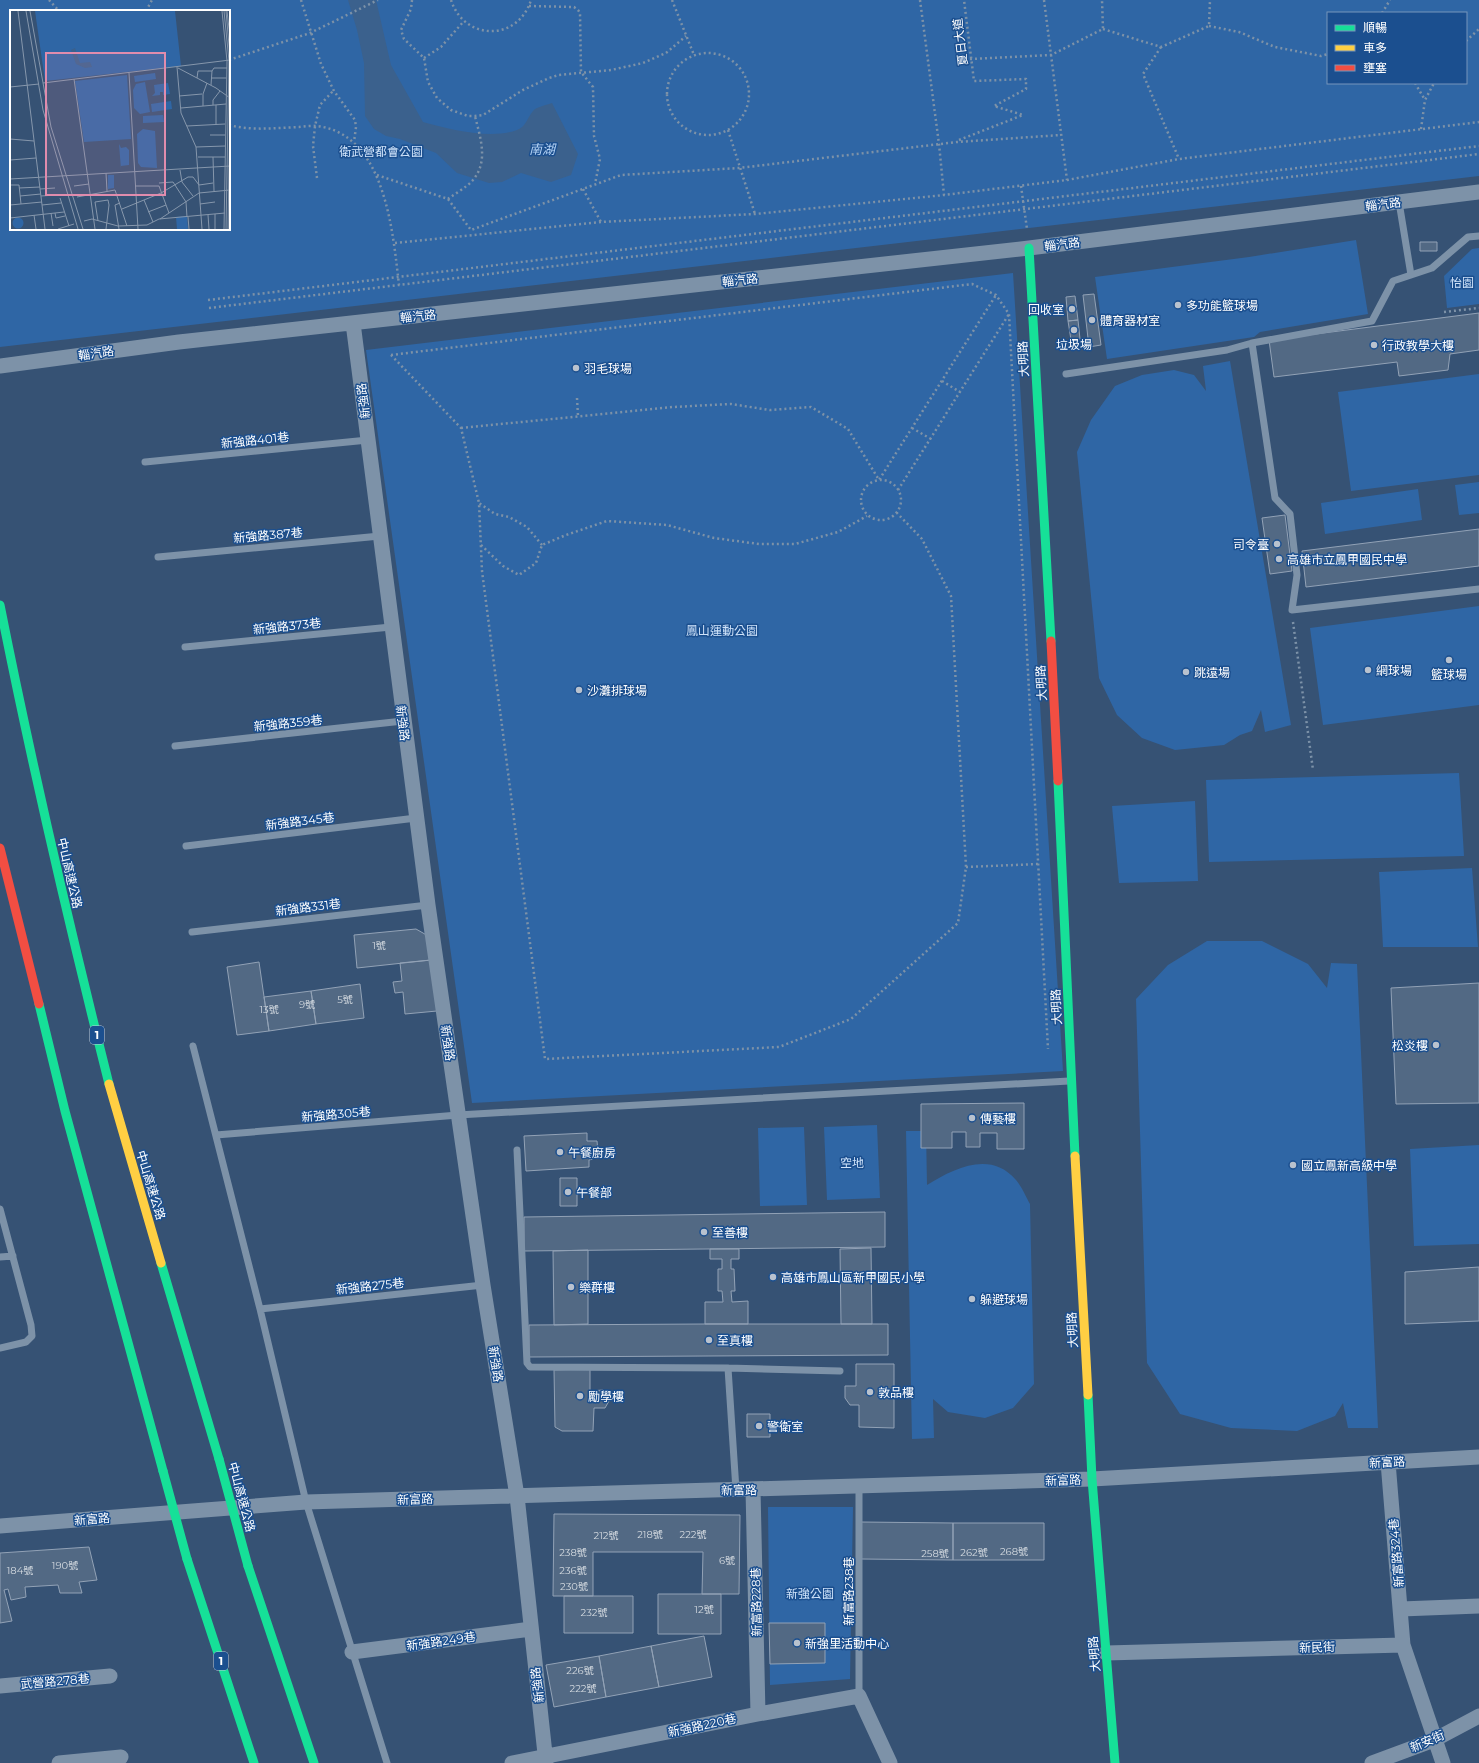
<svg xmlns="http://www.w3.org/2000/svg" width="1479" height="1763" viewBox="0 0 1479 1763" font-family="Montserrat,'Noto Sans TC',sans-serif">
	<style>
		.green { fill: #2f66a5; fill-rule: evenodd }
		.water { fill: #3b618d }
		.building { fill: #526984; stroke: #92a2b6 }
		.lines { fill: none; stroke-linecap: round; stroke-linejoin: round }
		.path { stroke: #7d92a8; stroke-width: 2.5; stroke-dasharray: 2 3; stroke-linecap: butt }
		.lane { stroke: #7d92a8; stroke-width: 7 }
		.street { stroke: #7d92a8; stroke-width: 15 }
		.fast { stroke: #16e098; stroke-width: 9 }
		.slow { stroke: #ffcf43; stroke-width: 9 }
		.jam { stroke: #f24e42; stroke-width: 9 }
		.fast-bridge { stroke: #16e098; stroke-width: 9 }
		.poi-dot { fill: #b9c2ce; stroke: #1b4f8f; stroke-width: 1.5 }
		.labels { text-anchor: middle; dominant-baseline: central; stroke-width: 3; stroke-linejoin: round; paint-order: stroke }
		.number-label { font-size: 10px; fill: #d4dae0 }
		.shield { fill: #1b4f8f; stroke: #bbcadd; stroke-width: 1 }
		.shield-label { font-size: 11px; font-weight: bold; fill: #fff }
		.street-label { font-size: 12px; fill: #fff; stroke: #1b4f8f }
		.park-label { font-size: 12px; fill: #cfe3fa; stroke: #1b4f8f }
		.poi-label { font-size: 12px; fill: #fff; stroke: #1b4f8f; text-anchor: start }
		.water-label { font-size: 13px; font-style: italic; fill: #b5d3f5; stroke: #1b4f8f }
		.inset-road { fill: none; stroke: #8697ac; stroke-width: 1 }
		.view { fill: #e08cad; fill-opacity: 0.15; stroke: #e08cad; stroke-width: 2 }
		.inset-edge { fill: none; stroke: #fff; stroke-width: 2 }
	</style>
	<rect width="100%" height="100%" fill="#365274"/>
	<path class="green" d="M0,0H1479V176L0,347ZM11,11H229V229H11ZM1328,13H1466V83H1328Z
		M1356,240L1368,314L1260,332L1254,337L1107,359L1095,277L1249,257Z
		M1479,248V304L1447,308L1444,276L1472,249Z
		M1013,273L1063,1071L472,1103L366,350Z
		M1230,361L1291,725L1265,732L1261,710L1252,731L1240,735L1224,745L1175,750L1142,738L1117,715L1099,678L1077,452L1091,420L1115,386L1142,375L1174,370L1194,375L1206,391L1203,366Z
		M1479,374V475L1351,491L1338,392Z
		M1479,482V513L1459,515L1455,485Z
		M1418,489L1422,520L1325,534L1321,503Z
		M1479,606V705L1323,725L1310,628Z
		M1459,773L1464,856L1209,862L1206,780Z
		M1195,801L1198,881L1119,883L1112,806Z
		M1472,868L1478,947H1383L1379,872Z
		M1207,941H1262L1308,964L1327,988L1331,963L1357,964L1378,1428H1348L1343,1403L1335,1416L1297,1431L1231,1428L1180,1414L1147,1363L1136,999L1168,965Z
		M877,1125L880,1198L827,1200L824,1127Z
		M804,1127L807,1205L760,1206L758,1128Z
		M906,1131H926L927,1185C954,1168 991,1150 1016,1180C1022,1187 1026,1197 1030,1204L1034,1384L1013,1408L985,1418L948,1412L933,1399L934,1438L912,1439Z
		M1479,1145V1244L1414,1246L1410,1149Z
		M768,1507H853L850,1679L770,1685Z"/>
	<path class="water" d="M348,0H376L391,65L423,122C449,129 490,140 517,130C526,127 527,118 533,111C536,107 547,105 552,103L578,154L571,175L551,182L521,173L502,182L489,183L457,173L436,153L400,139L386,136L374,129L365,116L364,63L357,30Z"/>
	<path class="building" d="M1420,242H1437V251H1420Z
		M1094,294L1101,345L1089,347L1083,295Z
		M1075,296L1078,320L1068,321L1066,297Z
		M1479,313V350L1450,354L1448,370L1399,376L1397,362L1274,377L1269,340Z
		M1078,320L1080,339L1071,340L1068,321Z
		M1285,515L1292,571L1270,574L1262,518Z
		M1479,529V566L1306,587L1302,551Z
		M416,929L430,937L431,960L357,968L354,935Z
		M431,960L437,1011L405,1014L403,992L395,993L393,982L402,981L400,963Z
		M259,962L269,1031L237,1035L227,967Z
		M1479,983V1103L1396,1104L1391,988Z
		M360,984L364,1018L316,1024L311,991Z
		M311,991L316,1024L269,1031L264,997Z
		M1024,1103V1149H997V1133H980V1147H966V1132H952V1148H921V1104Z
		M587,1133V1141H597L598,1152H593V1159L589,1160V1167L526,1171L524,1136Z
		M560,1178H577V1206H560Z
		M885,1212V1247L524,1251V1217Z
		M871,1248L872,1324H841L840,1249Z
		M710,1249H739V1259H731V1269H734L735,1291H731L732,1302L748,1301V1324H705V1302H723L722,1291H718V1269H722V1259H710Z
		M588,1250V1324L554,1325L553,1251Z
		M1479,1267V1321L1405,1324V1272Z
		M705,1324H888V1355L529,1357V1325Z
		M856,1364H894V1428L859,1427V1405H850L845,1398V1386H856Z
		M590,1369V1391L603,1390L609,1401L605,1408H594L593,1431H562L555,1427L554,1370Z
		M747,1414H770V1437H747Z
		M554,1514L740,1515L739,1594H702L703,1552H593V1596H553Z
		M861,1522L953,1523V1560L861,1559Z
		M953,1523H1044V1560H953Z
		M89,1547L97,1580L79,1582L82,1593H60L58,1585L25,1587L26,1597L11,1600L8,1589L4,1590L12,1621L0,1623V1553Z
		M658,1594H721V1634H658Z
		M564,1596H633V1633H564Z
		M769,1623H825V1663L770,1664Z
		M704,1636L712,1677L659,1687L651,1646Z
		M651,1646L659,1687L606,1697L599,1656Z
		M599,1656L606,1697L554,1707L546,1665Z"/>
	<g class="lines">
		<path class="path" d="M49,0L59,11
			M301,0L321,64L334,91L355,120L356,127L354,142
			M412,0L411,9L401,30L404,39L424,58L428,82L437,98L451,110L468,116H475L483,115L523,90L549,78L559,75L611,70L643,63L666,53L686,36
			M451,0C464,41 518,42 531,0
			M672,0L694,55
			M920,0L939,144L944,195
			M1044,0L1067,180
			M529,6L574,7L578,10L580,13L581,72L593,87L594,136L600,159L595,184
			M146,11L152,0
			M1382,13L1390,0
			M1209,26L1239,32L1275,47L1321,56L1328,54
			M1103,29L1161,47L1209,26L1210,0
			M1466,41L1479,29
			M1161,47L1143,74L1179,159
			M667 94a41 41 0 1 1 82 0a41 41 0 1 1-82 0Z
			M424,58L441,47L464,21
			M970,59L1051,55L1103,29L1102,0
			M229,60L310,33L378,0
			M1415,83L1425,100
			M229,125C252,131 275,128 299,127C307,126 316,125 323,127C386,140 393,234 399,285
			M1421,129L1425,100L1434,83
			M728,130L755,214
			M959,140L1023,115L994,106L1026,89V79L974,81L964,0
			M377,175L448,199L471,230L621,175L739,168L957,142L1061,135
			M317,178L313,146L315,126L320,105L333,91
			M1021,186L1027,229
			M583,189L601,222
			M448,199C456,193 467,187 473,180C489,161 480,137 475,116
			M395,243L601,222L755,214L944,195L1067,180L1179,159L1479,122
			M208,300L1479,146
			M209,308L1479,154
			M1444,312L1479,308
			M391,355L972,284L996,295L1009,314L1048,1049
			M391,355L461,428L479,503
			M942,381L960,392
			M577,398L578,416
			M461,428L673,407L731,404L770,410L811,407L848,429L879,480L996,295
			M912,428L931,439
			M861 500a20 20 0 1 1 40 0a20 20 0 1 1-40 0Z
			M898,490L1009,314
			M481,545L503,566L519,575L536,563L542,545L566,535L607,521L667,525L714,538L759,544H795L838,532L867,516
			M542,545L527,527L509,517L495,514L479,503L482,571L545,1059L779,1047L851,1019L958,923L966,867L951,596L922,539L897,513
			M1293,622L1313,770
			M966,867L1038,864"/>
		<path class="lane" d="M1399,202L1411,275
			M1252,343L1275,498L1290,514L1297,575L1292,610L1479,589
			M1066,374L1227,350L1252,343L1372,321L1393,281L1432,268L1468,237L1479,236
			M145,462L368,440
			M158,557L380,536
			M185,647L391,627
			M175,746L403,721
			M186,846L416,818
			M192,932L428,905
			M193,1046L260,1309L306,1502L387,1763
			M216,1135L458,1115L1069,1081
			M517,1150L527,1363L530,1367L728,1368L840,1371
			M0,1209L31,1325L32,1336L26,1342L0,1348
			M0,1257L13,1256
			M260,1309L483,1285
			M728,1368L736,1490
			M859,1486V1696"/>
		<path class="street" d="M353,323L428,905L483,1285L517,1496L546,1763
			M0,366L179,342L1029,248L1479,192
			M1388,1462L1403,1645
			M753,1489L758,1714
			M0,1526L306,1502L1092,1479L1479,1457
			M1401,1609L1479,1606
			M352,1652L531,1629
			M1106,1653L1403,1645L1443,1763
			M0,1686L110,1676
			M59,1763L121,1757
			M512,1763L758,1714L859,1696L890,1763
			M1372,1763L1434,1740L1479,1716"/>
		<path class="fast" d="M1029,248L1051,641
			M0,605C32,766 69,925 109,1084
			M1058,781L1075,1156
			M39,1004L65,1111L163,1471
			M161,1263L219,1459
			M1088,1395L1092,1479L1115,1763
			M187,1559L254,1763
			M248,1566L314,1763"/>
		<path class="slow" d="M109,1084L161,1263
			M1075,1156L1088,1395"/>
		<path class="jam" d="M1051,641L1058,781
			M0,848L39,1004"/>
		<path class="fast-bridge" d="M219,1459L248,1566
			M163,1471L187,1559"/>
	</g>
	<g class="poi-dot">
		<circle cx="1178" cy="305" r="4"/>
		<circle cx="1072" cy="309" r="4"/>
		<circle cx="1092" cy="320" r="4"/>
		<circle cx="1074" cy="330" r="4"/>
		<circle cx="1374" cy="345" r="4"/>
		<circle cx="576" cy="368" r="4"/>
		<circle cx="1277" cy="544" r="4"/>
		<circle cx="1279" cy="559" r="4"/>
		<circle cx="1449" cy="660" r="4"/>
		<circle cx="1368" cy="670" r="4"/>
		<circle cx="1186" cy="672" r="4"/>
		<circle cx="579" cy="690" r="4"/>
		<circle cx="1436" cy="1045" r="4"/>
		<circle cx="972" cy="1118" r="4"/>
		<circle cx="560" cy="1152" r="4"/>
		<circle cx="1293" cy="1165" r="4"/>
		<circle cx="568" cy="1192" r="4"/>
		<circle cx="704" cy="1232" r="4"/>
		<circle cx="773" cy="1277" r="4"/>
		<circle cx="571" cy="1287" r="4"/>
		<circle cx="972" cy="1299" r="4"/>
		<circle cx="709" cy="1340" r="4"/>
		<circle cx="870" cy="1392" r="4"/>
		<circle cx="580" cy="1396" r="4"/>
		<circle cx="759" cy="1426" r="4"/>
		<circle cx="797" cy="1643" r="4"/>
	</g>
	<g class="labels">
		<g class="number-label">
			<text x="379" y="945">1號</text>
			<text x="345" y="999">5號</text>
			<text x="307" y="1004">9號</text>
			<text x="269" y="1009">13號</text>
			<text x="650" y="1534">218號</text>
			<text x="693" y="1534">222號</text>
			<text x="606" y="1535">212號</text>
			<text x="1014" y="1551">268號</text>
			<text x="573" y="1552">238號</text>
			<text x="974" y="1552">262號</text>
			<text x="935" y="1553">258號</text>
			<text x="727" y="1560">6號</text>
			<text x="65" y="1565">190號</text>
			<text x="20" y="1570">184號</text>
			<text x="573" y="1570">236號</text>
			<text x="574" y="1586">230號</text>
			<text x="704" y="1609">12號</text>
			<text x="594" y="1612">232號</text>
			<text x="580" y="1670">226號</text>
			<text x="583" y="1688">222號</text>
		</g>
		<g class="shield">
			<rect x="90" y="1026" width="14" height="18" rx="3"/>
			<rect x="214" y="1652" width="14" height="18" rx="3"/>
		</g>
		<g class="shield-label">
			<text x="97" y="1035">1</text>
			<text x="221" y="1661">1</text>
		</g>
		<g class="street-label">
			<text transform="translate(960 42) rotate(-97)">夏日大道</text>
			<text transform="translate(1383 204) rotate(-7)">輜汽路</text>
			<text transform="translate(1062 244) rotate(-7)">輜汽路</text>
			<text transform="translate(740 280) rotate(-6)">輜汽路</text>
			<text transform="translate(418 316) rotate(-6)">輜汽路</text>
			<text transform="translate(96 353) rotate(-8)">輜汽路</text>
			<text transform="translate(1023 359) rotate(-93)">大明路</text>
			<text transform="translate(363 401) rotate(-97)">新強路</text>
			<text transform="translate(255 440) rotate(-6)">新強路401巷</text>
			<text transform="translate(268 535) rotate(-5)">新強路387巷</text>
			<text transform="translate(287 626) rotate(-6)">新強路373巷</text>
			<text transform="translate(1041 683) rotate(-93)">大明路</text>
			<text transform="translate(288 723) rotate(-6)">新強路359巷</text>
			<text transform="translate(403 723) rotate(83)">新強路</text>
			<text transform="translate(300 821) rotate(-7)">新強路345巷</text>
			<text transform="translate(70 873) rotate(77)">中山高速公路</text>
			<text transform="translate(308 907) rotate(-7)">新強路331巷</text>
			<text transform="translate(1056 1007) rotate(-93)">大明路</text>
			<text transform="translate(448 1043) rotate(82)">新強路</text>
			<text transform="translate(336 1114) rotate(-5)">新強路305巷</text>
			<text transform="translate(151 1185) rotate(73)">中山高速公路</text>
			<text transform="translate(370 1286) rotate(-6)">新強路275巷</text>
			<text transform="translate(1072 1330) rotate(-93)">大明路</text>
			<text transform="translate(496 1364) rotate(81)">新強路</text>
			<text transform="translate(1387 1462) rotate(-3)">新富路</text>
			<text transform="translate(1063 1480) rotate(-2)">新富路</text>
			<text transform="translate(739 1490) rotate(-1)">新富路</text>
			<text transform="translate(242 1497) rotate(75)">中山高速公路</text>
			<text transform="translate(415 1499) rotate(-2)">新富路</text>
			<text transform="translate(92 1519) rotate(-5)">新富路</text>
			<text transform="translate(1396 1553) rotate(-95)">新富路324巷</text>
			<text transform="translate(848 1591) rotate(-90)">新富路238巷</text>
			<text transform="translate(756 1602) rotate(-91)">新富路228巷</text>
			<text transform="translate(441 1641) rotate(-8)">新強路249巷</text>
			<text transform="translate(1317 1647) rotate(-2)">新民街</text>
			<text transform="translate(1094 1654) rotate(-95)">大明路</text>
			<text transform="translate(55 1681) rotate(-5)">武營路278巷</text>
			<text transform="translate(537 1685) rotate(-97)">新強路</text>
			<text transform="translate(702 1725) rotate(-12)">新強路220巷</text>
			<text transform="translate(1427 1741) rotate(-23)">新安街</text>
		</g>
		<g class="park-label">
			<text x="381" y="151">衛武營都會公園</text>
			<text x="1462" y="282">怡園</text>
			<text x="722" y="630">鳳山運動公園</text>
			<text x="852" y="1162">空地</text>
			<text x="810" y="1593">新強公園</text>
		</g>
		<g class="poi-label">
			<text x="1186" y="305">多功能籃球場</text>
			<text x="1064" y="309" text-anchor="end">回收室</text>
			<text x="1100" y="320">體育器材室</text>
			<text x="1074" y="344" text-anchor="middle">垃圾場</text>
			<text x="1382" y="345">行政教學大樓</text>
			<text x="584" y="368">羽毛球場</text>
			<text x="1269" y="544" text-anchor="end">司令臺</text>
			<text x="1287" y="559">高雄市立鳳甲國民中學</text>
			<text x="1376" y="670">網球場</text>
			<text x="1194" y="672">跳遠場</text>
			<text x="1449" y="674" text-anchor="middle">籃球場</text>
			<text x="587" y="690">沙灘排球場</text>
			<text x="1428" y="1045" text-anchor="end">松炎樓</text>
			<text x="980" y="1118">傳藝樓</text>
			<text x="568" y="1152">午餐廚房</text>
			<text x="1301" y="1165">國立鳳新高級中學</text>
			<text x="576" y="1192">午餐部</text>
			<text x="712" y="1232">至善樓</text>
			<text x="781" y="1277">高雄市鳳山區新甲國民小學</text>
			<text x="579" y="1287">樂群樓</text>
			<text x="980" y="1299">躲避球場</text>
			<text x="717" y="1340">至真樓</text>
			<text x="878" y="1392">敦品樓</text>
			<text x="588" y="1396">勵學樓</text>
			<text x="767" y="1426">警衛室</text>
			<text x="805" y="1643">新強里活動中心</text>
		</g>
		<g class="water-label">
			<text x="542" y="149">南湖</text>
		</g>
	</g>
	<g transform="translate(10 10)">
		<rect width="220" height="220" fill="#365274"/>
		<path d="M25,1H165L171,56L35,71ZM145,63L146,69L125,72L124,66ZM117,65L121,129L74,132L65,71ZM135,72L140,102L130,104L124,98L123,80L126,74ZM158,73L160,84L153,85V82H150V85L142,86L145,83L144,75ZM161,91L162,99L142,102L141,94ZM153,105L154,112L133,113V106ZM133,119L145,121L147,158L131,157L128,153L127,124ZM109,134L111,138L116,137L119,140V155L111,156V159ZM98,165H104V178L98,179ZM177,206L178,219H167L166,207ZM2.5 213a5.5 5.5 0 1 1 11 0a5.5 5.5 0 1 1-11 0Z" fill="#2f66a5"/>
		<path d="M65,38L70,53L80,52L82,57L75,58L66,54L61,40Z" fill="#3b618d"/>
		<path class="inset-road" d="M8,1L35,219M16,1L33,100L68,219M20,1L41,117L73,219M212,1L217,51L214,219M214,1L219,51L216,219M216,1L220,47M217,1L220,27M167,57L171,103L186,137L192,219M168,58L206,78L220,88M202,61L204,58H217M119,63L128,219M187,68L188,61H202L201,75M201,68H216M64,69L85,219M33,73L220,50M0,77L29,74M169,86L192,84M203,95V90L210,81M206,95V115M193,96V84L197,73M171,98L216,94M177,116L215,114M200,125H215M0,129L24,131M186,137L215,136M188,147H215M203,147L204,181M0,150L26,148M170,160L172,172L183,186M96,163L97,181M0,169L220,156M149,173L163,172L176,192L177,207M0,175H9L11,194M64,176L79,174M125,176H149L159,203M9,178L30,177M30,179L45,178M10,186L31,184M31,186L46,185M67,187L105,180L117,216M50,188L59,216M134,190L143,212M190,194L205,192M0,195L32,192M32,195L51,193M112,199L151,183L178,167H183L189,175L203,173M138,202L156,195M41,203L43,216M45,203L46,208L55,206M205,204V219M24,205L26,219M198,205L199,219M178,207L179,219M0,208L54,202M150,209L189,183L220,180M74,211L82,209L108,216L137,215L149,209L215,203M88,211L85,192L98,190L99,195L96,219M48,219L64,214M109,219L105,195L110,193M218,219L220,98M219,219L220,172"/>
		<path class="view" d="M36,43H155V185H36Z"/>
		<rect width="220" height="220" class="inset-edge"/>
	</g>
	<rect x="1327" y="12" width="140" height="72" fill="#1b4f8f" stroke="#7695bc"/>
	<rect x="1335" y="25" width="20" height="6" fill="#16e098" stroke="#7695bc"/>
	<text x="1363" y="32" font-size="12" fill="#ffffff">順暢</text>
	<rect x="1335" y="45" width="20" height="6" fill="#ffcf43" stroke="#7695bc"/>
	<text x="1363" y="52" font-size="12" fill="#ffffff">車多</text>
	<rect x="1335" y="65" width="20" height="6" fill="#f24e42" stroke="#7695bc"/>
	<text x="1363" y="72" font-size="12" fill="#ffffff">壅塞</text>
</svg>
